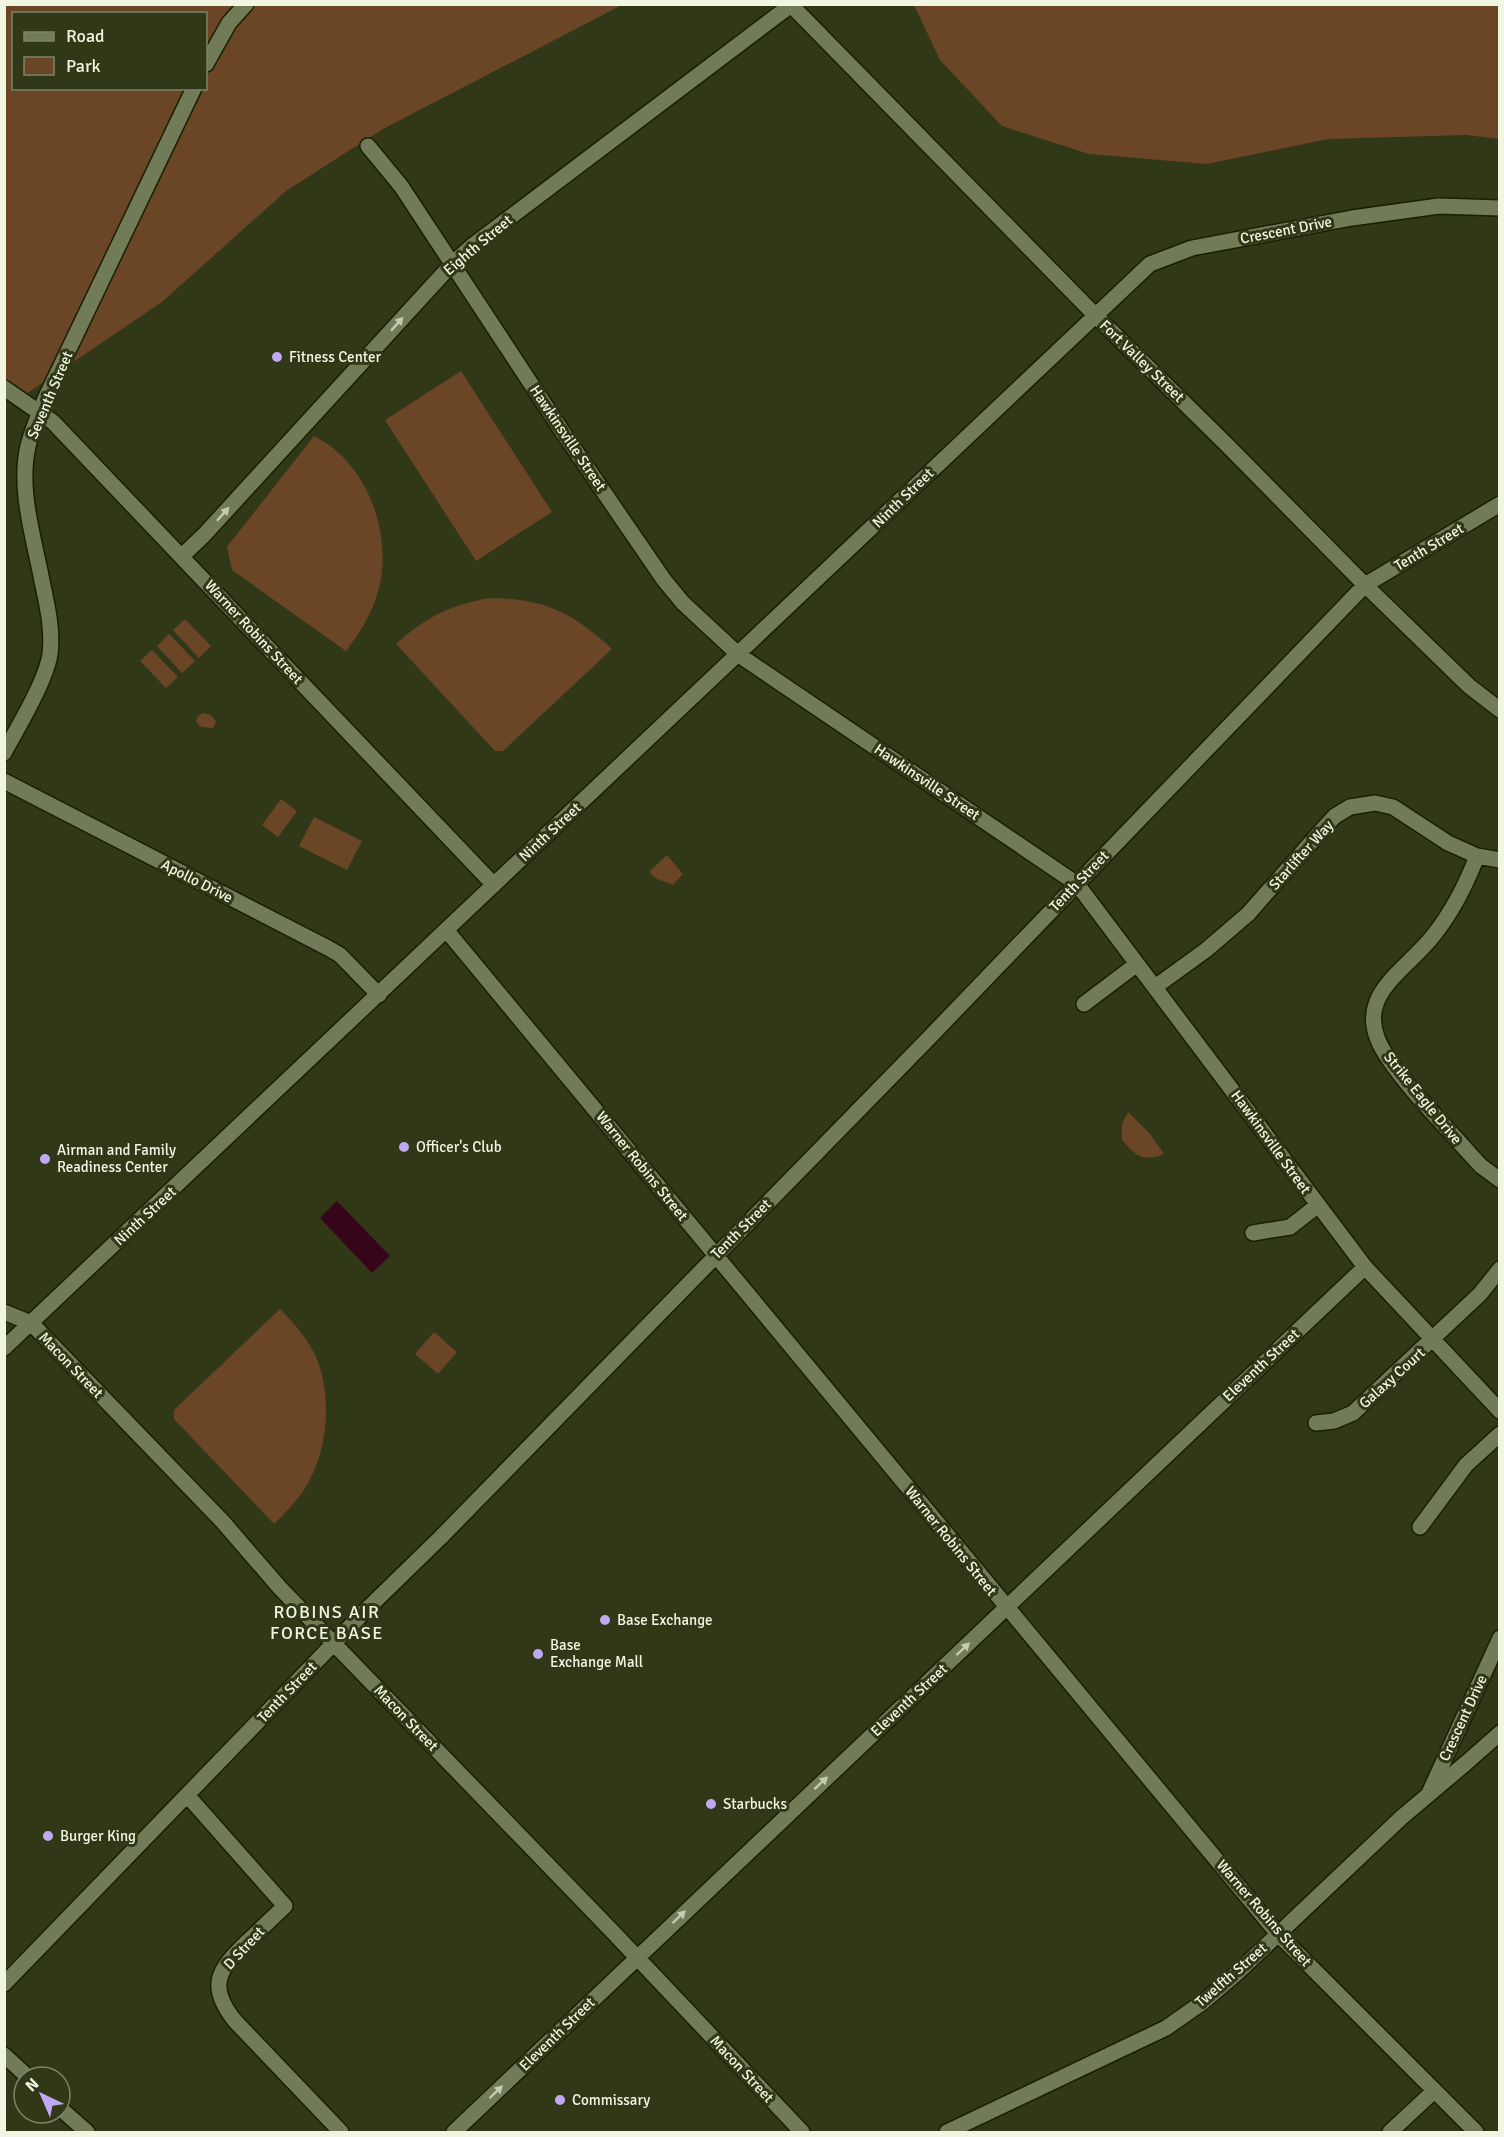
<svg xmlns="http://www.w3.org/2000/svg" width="1504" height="2137" viewBox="0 0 1504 2137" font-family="Signika,sans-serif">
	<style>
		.green { fill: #6a4526; fill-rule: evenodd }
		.water { fill: #36051a }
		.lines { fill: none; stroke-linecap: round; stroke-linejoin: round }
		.minor-casing { stroke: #191f01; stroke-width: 18 }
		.minor { stroke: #727b58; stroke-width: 15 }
		.oneway { fill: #c4cbb2 }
		.poi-dot { fill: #c1a8f3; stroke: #313818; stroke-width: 2 }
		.labels { text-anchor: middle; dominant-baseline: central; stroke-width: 6; stroke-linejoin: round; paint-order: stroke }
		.street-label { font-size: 15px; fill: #f0f6e2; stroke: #313818 }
		.poi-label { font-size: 15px; fill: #f0f6e2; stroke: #313818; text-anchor: start }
		.quarter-label { font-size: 18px; letter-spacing: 1.5px; fill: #f0f6e2; stroke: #313818 }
	</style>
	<rect width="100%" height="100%" fill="#313818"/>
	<path class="green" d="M4,5H622L383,129L286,191L162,302L20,398L4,388ZM14,14H206V88H14Z
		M914,5H1499V139L1466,135L1328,139L1207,164L1089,154L1002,126L940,60Z
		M461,371L552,512L476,561L385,420Z
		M314,436C323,441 333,447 340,454C376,488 392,548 377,595C371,615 359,634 346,651L232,570L227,547Z
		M490,598C544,599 572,612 612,649L503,751H495L396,644C426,617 450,605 490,598Z
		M185,619L211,646L199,658L173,630Z
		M169,634L195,661L182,673L157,646Z
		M152,650L178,677L166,688L140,661Z
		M203,713C209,714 213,715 216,722L213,728L201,727L196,722L197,717Z
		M281,799L297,811L278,837L262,825Z
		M314,817L362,841L347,870L299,846Z
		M667,855L683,874L673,885L657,879L649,872Z
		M1128,1112L1150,1134L1164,1154C1143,1163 1135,1155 1122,1140V1124Z
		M280,1309C294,1323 308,1339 316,1357C333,1397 328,1453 304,1490C295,1503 285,1513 274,1524L174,1419V1410Z
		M434,1332L457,1352L438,1374L415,1354Z"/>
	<path class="water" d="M337,1201L390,1256L372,1273L320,1218Z"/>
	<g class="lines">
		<g class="minor-casing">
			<path id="minor" d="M790,4L1095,315L1227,445L1365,585L1469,686L1500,710
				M206,64L229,23L246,4
				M368,146L401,186L564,434L664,580L683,603L739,655L1077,884L1365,1267L1500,1411
				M4,388L53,422L494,885
				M182,556L204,535L453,263L472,246L791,5
				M4,753C18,727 46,681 50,654C53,629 47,605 42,581C34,538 18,490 28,446C32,430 39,414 45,399L194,88
				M4,781L328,948L340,955L379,995
				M1477,856C1466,885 1453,911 1433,936C1402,975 1347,999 1388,1058C1411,1092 1442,1122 1469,1153L1481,1166L1500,1180
				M447,931L1278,1934L1476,2132
				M1155,987L1206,950L1248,914L1322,830L1335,816L1350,807L1375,803L1393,807L1448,843L1477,856L1500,860
				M1084,1004L1137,964
				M1253,1233L1290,1227L1318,1205
				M4,1312L31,1323L223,1522L280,1588L611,1930L802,2132
				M4,1348L1150,264L1192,248L1352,218L1439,206L1500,208
				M1316,1423L1334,1421L1353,1413L1480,1294L1500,1269
				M1420,1527L1466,1465L1500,1434
				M1430,1791L1500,1638
				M187,1795L285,1906C272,1918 260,1930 247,1942C218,1970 207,1986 235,2021L341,2132
				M4,1984L365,1611L440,1538L925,1042L1365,585L1500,504
				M4,2055L28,2077
				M60,2108L87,2132
				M454,2132L1365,1267
				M947,2132L1166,2028L1203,2002L1237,1973L1402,1817L1466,1763L1500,1733
				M1390,2132L1434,2091"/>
		</g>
		<use href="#minor" class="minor"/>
	</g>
	<defs><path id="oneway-solid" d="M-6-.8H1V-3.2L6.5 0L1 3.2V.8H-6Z" transform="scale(1.5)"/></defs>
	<g class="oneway">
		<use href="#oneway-solid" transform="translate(397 324) rotate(-48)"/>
		<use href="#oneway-solid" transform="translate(223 514) rotate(-48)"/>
		<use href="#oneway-solid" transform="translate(963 1649) rotate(-43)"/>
		<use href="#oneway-solid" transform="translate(821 1783) rotate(-43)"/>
		<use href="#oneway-solid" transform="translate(679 1917) rotate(-44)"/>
		<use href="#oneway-solid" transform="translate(496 2092) rotate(-44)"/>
	</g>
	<g class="poi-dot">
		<circle cx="277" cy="357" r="6"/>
		<circle cx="404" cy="1147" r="6"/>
		<circle cx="45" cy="1159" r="6"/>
		<circle cx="605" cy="1620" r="6"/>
		<circle cx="538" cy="1654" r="6"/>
		<circle cx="711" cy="1804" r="6"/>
		<circle cx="48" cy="1836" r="6"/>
		<circle cx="560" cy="2100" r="6"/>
	</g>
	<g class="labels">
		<g class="street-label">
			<text transform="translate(1286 230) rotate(-11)">Crescent Drive</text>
			<text transform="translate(478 245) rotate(-40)">Eighth Street</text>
			<text transform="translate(1142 361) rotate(44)">Fort Valley Street</text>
			<text transform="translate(50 395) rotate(-67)">Seventh Street</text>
			<text transform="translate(568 438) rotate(56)">Hawkinsville Street</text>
			<text transform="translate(903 498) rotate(-44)">Ninth Street</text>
			<text transform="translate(1429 547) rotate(-31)">Tenth Street</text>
			<text transform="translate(254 632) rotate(47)">Warner Robins Street</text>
			<text transform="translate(927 782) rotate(34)">Hawkinsville Street</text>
			<text transform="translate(550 832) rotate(-43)">Ninth Street</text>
			<text transform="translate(1301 855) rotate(-48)">Starlifter Way</text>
			<text transform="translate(197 881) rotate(27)">Apollo Drive</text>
			<text transform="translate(1079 881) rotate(-46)">Tenth Street</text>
			<text transform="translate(1423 1098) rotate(51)">Strike Eagle Drive</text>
			<text transform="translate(1271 1142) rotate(54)">Hawkinsville Street</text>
			<text transform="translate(642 1166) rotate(51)">Warner Robins Street</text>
			<text transform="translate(145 1216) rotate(-43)">Ninth Street</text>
			<text transform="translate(741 1229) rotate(-45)">Tenth Street</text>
			<text transform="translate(71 1365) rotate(46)">Macon Street</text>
			<text transform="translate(1261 1365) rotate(-43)">Eleventh Street</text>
			<text transform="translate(1392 1378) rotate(-42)">Galaxy Court</text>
			<text transform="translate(951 1541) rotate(51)">Warner Robins Street</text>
			<text transform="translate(287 1692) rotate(-46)">Tenth Street</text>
			<text transform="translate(909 1700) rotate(-43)">Eleventh Street</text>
			<text transform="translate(406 1718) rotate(46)">Macon Street</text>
			<text transform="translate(1463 1718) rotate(-65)">Crescent Drive</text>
			<text transform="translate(1264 1913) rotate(49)">Warner Robins Street</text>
			<text transform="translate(244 1948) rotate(-47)">D Street</text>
			<text transform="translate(1231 1975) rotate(-41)">Twelfth Street</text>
			<text transform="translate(557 2034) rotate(-44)">Eleventh Street</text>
			<text transform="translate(742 2069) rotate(47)">Macon Street</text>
		</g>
		<g class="poi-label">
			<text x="289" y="357">Fitness Center</text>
			<text x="416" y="1147">Officer's Club</text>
			<text x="57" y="1150">Airman and Family<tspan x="57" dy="17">Readiness Center</tspan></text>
			<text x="617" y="1620">Base Exchange</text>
			<text x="550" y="1645">Base<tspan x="550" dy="17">Exchange Mall</tspan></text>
			<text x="723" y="1804">Starbucks</text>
			<text x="60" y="1836">Burger King</text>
			<text x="572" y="2100">Commissary</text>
		</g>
		<g class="quarter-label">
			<text x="327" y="1612">ROBINS AIR<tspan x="327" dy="21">FORCE BASE</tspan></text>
		</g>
	</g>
	<rect width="1504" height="2137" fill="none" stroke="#f0f6e2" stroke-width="12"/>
	<rect x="12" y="12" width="195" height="78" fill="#313818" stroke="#7d8469" stroke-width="1.5"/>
	<rect x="24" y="32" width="30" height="9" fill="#727b58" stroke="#7d8469" stroke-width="1.5"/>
	<text x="66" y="42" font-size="18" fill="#f0f6e2">Road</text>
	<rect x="24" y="57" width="30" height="18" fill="#6a4526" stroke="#7d8469" stroke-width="1.5"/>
	<text x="66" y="72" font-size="18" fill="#f0f6e2">Park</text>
	<g transform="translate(42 2095) rotate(316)"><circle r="28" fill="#313818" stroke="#7d8469" stroke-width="1.5"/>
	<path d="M0-4.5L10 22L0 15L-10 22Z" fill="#c1a8f3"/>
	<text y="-9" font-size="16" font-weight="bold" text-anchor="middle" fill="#f0f6e2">N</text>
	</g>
</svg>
